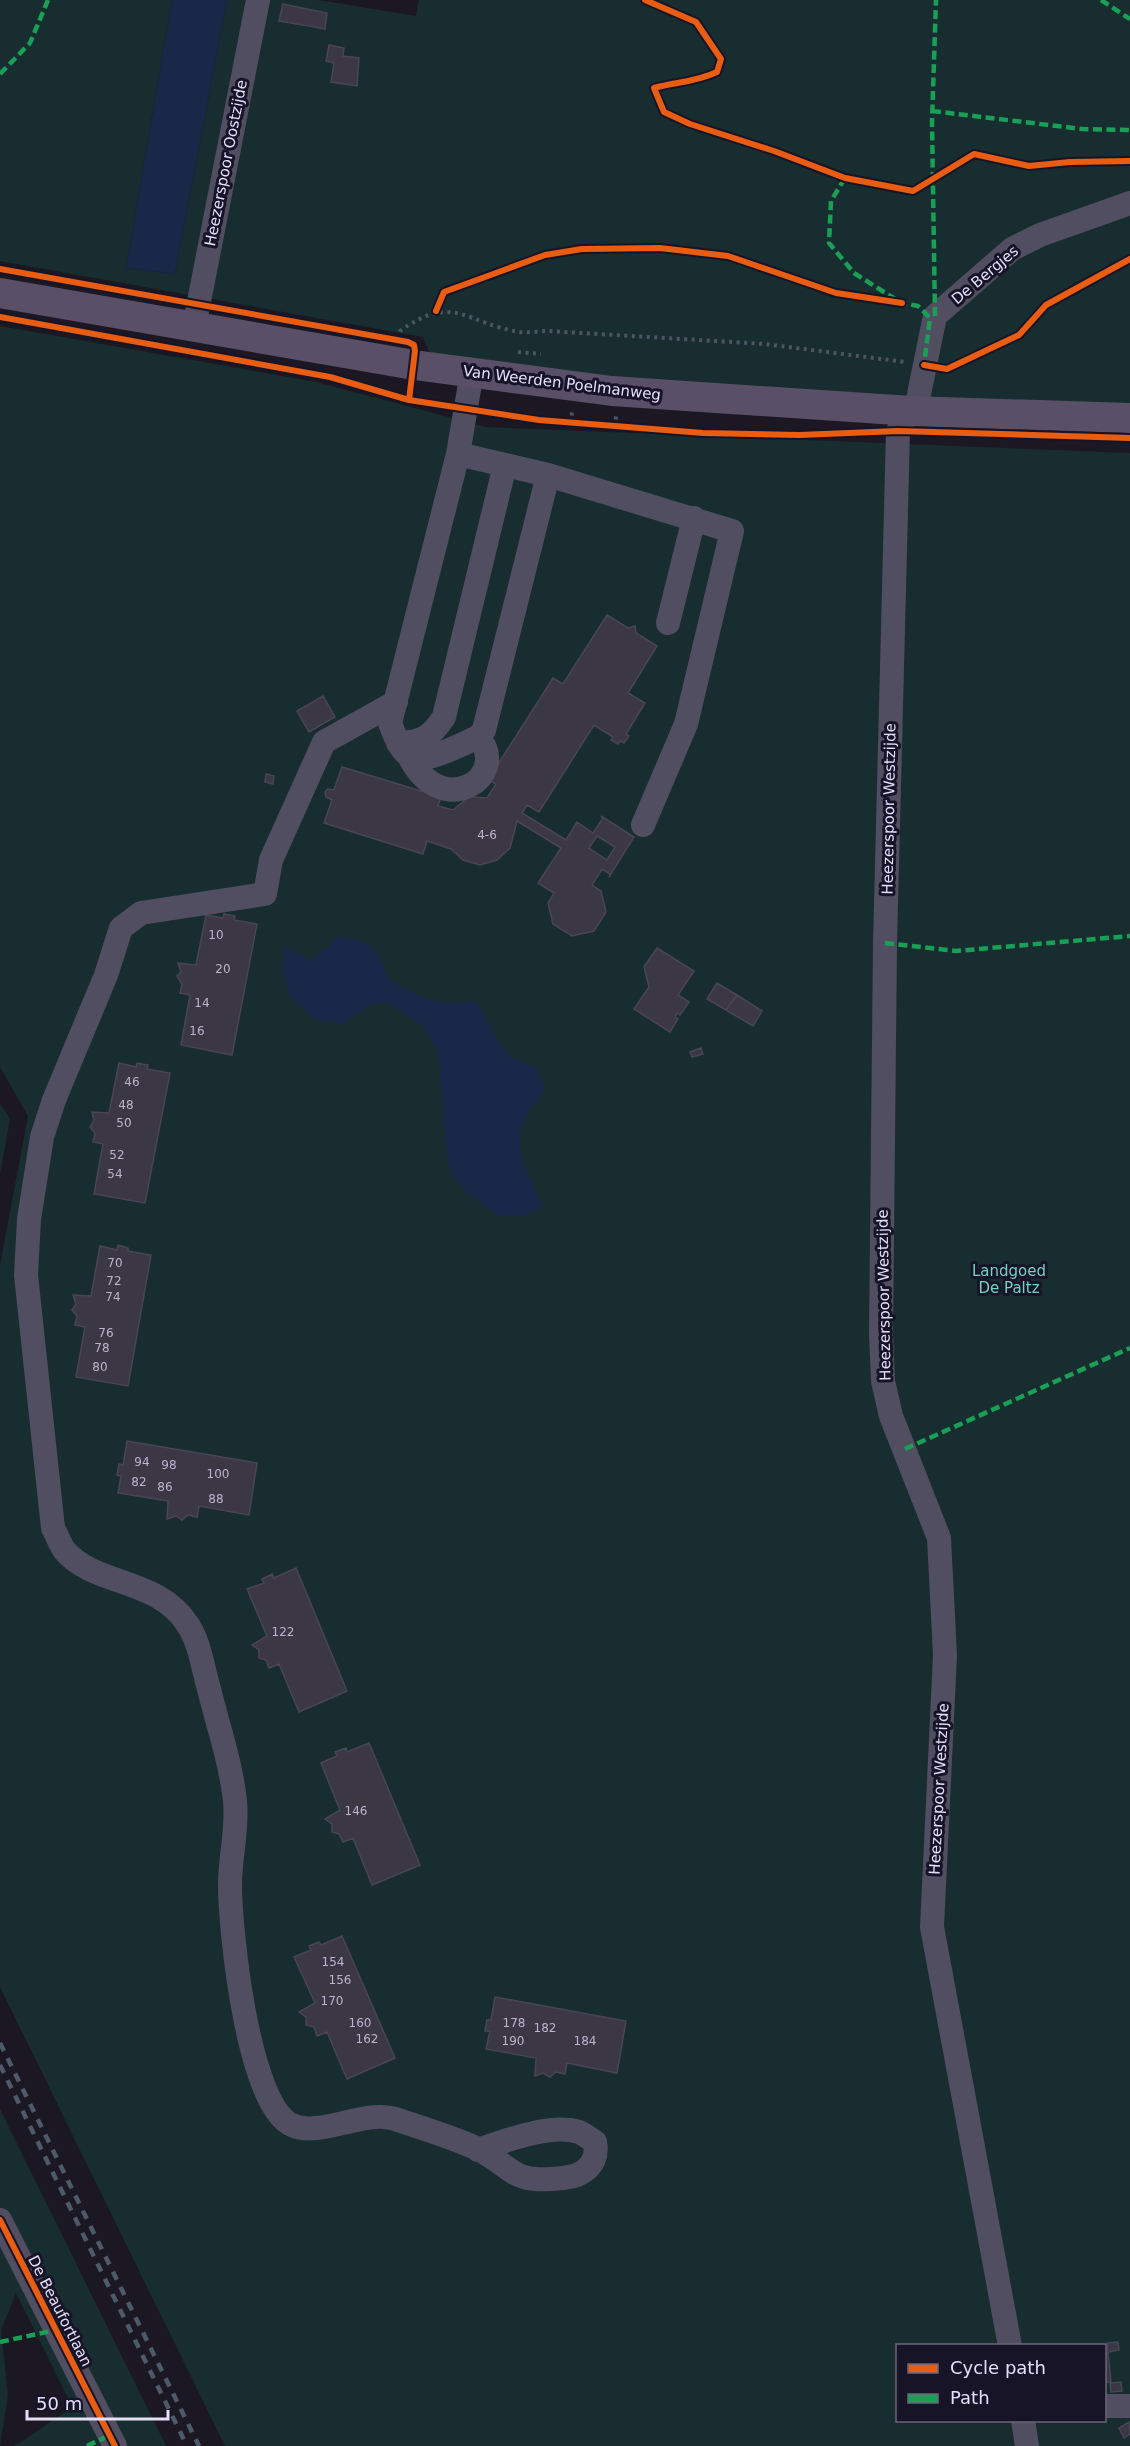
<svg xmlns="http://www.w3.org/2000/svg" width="1130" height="2446" viewBox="0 0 1130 2446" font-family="'DejaVu Sans',sans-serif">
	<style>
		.green { fill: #182d2f; fill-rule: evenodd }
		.water { fill: #182848 }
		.building { fill: #3b3745; stroke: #494555; stroke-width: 1.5; fill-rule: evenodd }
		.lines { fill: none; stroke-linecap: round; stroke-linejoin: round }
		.path { stroke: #4c5562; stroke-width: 4; stroke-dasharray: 3 4.5; stroke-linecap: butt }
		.minor { stroke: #514e62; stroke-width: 24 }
		.major { stroke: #594f66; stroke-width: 30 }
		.rail { stroke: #4c5a6a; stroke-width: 4.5; stroke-dasharray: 9 8; stroke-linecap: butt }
		.quiet { stroke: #1a9f57; stroke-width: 4.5; stroke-dasharray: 9 4.5; stroke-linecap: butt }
		.cycleway-casing { stroke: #181428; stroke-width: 10 }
		.cycleway { stroke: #e95d12; stroke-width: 6 }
		.labels { text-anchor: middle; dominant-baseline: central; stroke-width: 6; stroke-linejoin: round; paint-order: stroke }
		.number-label { font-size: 12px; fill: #bab5ce }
		.street-label { font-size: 15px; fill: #e4dffb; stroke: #181428 }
		.park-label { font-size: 15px; fill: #74d2c0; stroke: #181428 }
	</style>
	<rect width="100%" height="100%" fill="#1b1824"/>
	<path class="green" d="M0,0H172L126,268L175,274L227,0H318L416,16L419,0H1130V409L636,389L430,354L423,337L0,261Z
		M0,326L316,382L486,427L1130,453V2446H225L0,1987V1265L28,1116L0,1067ZM898,2346H1104V2420H898Z
		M0,1103L10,1119L0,1174Z
		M0,2109L166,2446H13C35,2435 51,2419 73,2408L16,2293L1,2330L8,2395L0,2446Z"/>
	<path class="water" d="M172,0H227L175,274L126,268Z
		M339,936C374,942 376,947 388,979C423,997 433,1007 472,1001L478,1005L500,1044L510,1057L536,1068L545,1088C538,1101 524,1116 521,1129C514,1157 534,1180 542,1206L528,1215H497L466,1192L451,1175L448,1164L438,1052L424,1028L389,1003L372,1004L344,1023L315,1020L291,998L282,971L283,947L289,948L311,961Z"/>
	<path class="building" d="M283,4L327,13L325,29L279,21Z
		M329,45L344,48L343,56L359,58L357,86L331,82L334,63L326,61Z
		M607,615L628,628L635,626L636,633L657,646L628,693L645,703L626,734L629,736L624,743L620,741L618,744L611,740L613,737L594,725L539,812L527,805L522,813L566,840L577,822L593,833L603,818L601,816L634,837L609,877L610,874L602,869L592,885L601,891L606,912L594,931L572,936L553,924L548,903L554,893L538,883L561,848L517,821L510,848L497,860L480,865L463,860L451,849L427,841L423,854L324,823L332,800L326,797L325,792L328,789L334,790L342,767L441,797L438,806L453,810L464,801L462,797L472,793L473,797L487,798L496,784L488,780L553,678L563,684ZM597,836L615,847L607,860L589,848Z
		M323,696L335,717L309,732L297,711Z
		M266,774L274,776L273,784L265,782Z
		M224,914L235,916L234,920L257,924L232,1055L181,1045L190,995L180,993L182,984L177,976L181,972L178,963L196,965L206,915L223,918Z
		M657,948L694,971L678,995L689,1002L680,1015L677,1013L675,1017L678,1019L670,1032L634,1009L649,987L644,967Z
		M717,983L737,995L726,1010L707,999Z
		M737,995L762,1011L753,1026L726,1010Z
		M701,1048L703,1054L692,1057L690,1052Z
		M119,1063L136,1067L137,1063L148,1065L147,1069L170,1073L145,1203L94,1194L103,1144L93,1142L95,1133L90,1127L94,1120L92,1112L109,1113Z
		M118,1245L128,1248V1251L151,1255L128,1386L76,1377L85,1327L75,1325L77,1316L72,1310L76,1304L73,1295L91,1296L100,1246L117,1250Z
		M127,1441L257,1463L249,1515L199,1506L197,1517L188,1515L182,1520L176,1516L167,1519L168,1501L118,1493L121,1476L117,1475L119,1464L123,1465Z
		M296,1568L347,1691L299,1712L279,1664L269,1668L266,1660L259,1658V1650L252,1645L267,1636L247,1589L264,1583L262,1579L272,1574L274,1578Z
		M369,1743L420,1865L372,1885L353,1838L343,1842L339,1834L332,1832V1824L325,1819L340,1810L321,1763L337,1756L335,1752L346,1748L347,1752Z
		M342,1936L395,2058L347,2079L327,2032L317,2036L314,2027L306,2025V2017L299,2012L315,2003L294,1957L311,1950L309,1946L319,1942L321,1945Z
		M495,1997L626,2021L617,2073L567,2063L565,2074L556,2072L550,2077L543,2073L535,2076L536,2058L486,2049L490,2031H485L487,2020H491Z
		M1118,2342L1119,2350L1108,2352L1107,2343Z
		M1108,2353L1111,2382H1104V2354Z
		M1121,2382L1122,2391L1111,2392L1110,2383Z
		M1129,2422L1130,2434L1124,2438L1119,2428Z"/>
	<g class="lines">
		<path class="path" d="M399,339L400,331C454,292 466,324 520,332C528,333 539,331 548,331L765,344L905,362
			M518,352L541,354
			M571,423L572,411
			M615,427L616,416"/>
		<path class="minor" d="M194,327L258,0
			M458,454L548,475L484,730L478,737C464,743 424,765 410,756C399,750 394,733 390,723L458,454L472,372
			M548,475L732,531L686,724L643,825
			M668,623L694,518
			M396,702L324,742L271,860L265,894L141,913L121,928L106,975L54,1100L42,1137L29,1219L26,1275L53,1528C57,1535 60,1545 65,1551C95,1586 159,1578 188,1625C200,1643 203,1669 209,1689C218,1726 231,1763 235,1801C238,1829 230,1856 230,1884C230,1930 248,2106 292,2125C320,2138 365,2109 395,2119C422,2128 452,2137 478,2149C517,2170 511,2184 563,2178C584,2176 599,2164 595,2142C590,2139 584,2134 579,2132C551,2123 505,2141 478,2150
			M398,743C423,742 431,737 444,717L505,465
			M409,756C442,823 512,775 478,737
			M0,2220L115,2446
			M1010,2346L932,1927L945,1655L939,1538L891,1416L883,1381L881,1333L885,943L898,431L918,399L935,316L1012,249L1040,235L1130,203
			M1104,2406H1130
			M1023,2420L1027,2446"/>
		<path class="major" d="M0,293L414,365L612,391L911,411L1130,418"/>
		<path class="rail" d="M0,2043L199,2446
			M0,2065L187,2446"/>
		<path class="quiet" d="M1101,0L1130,19
			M0,74L30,43L48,0
			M932,111L1082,129L1130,130
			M845,178L831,201L829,243L854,273L895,299
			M898,302L918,306L930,318L924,365L929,366
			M935,316L932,122L936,0
			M885,943L956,951L1130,936
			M905,1449L1130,1348
			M0,2342L56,2330
			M87,2446L110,2435"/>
		<g class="cycleway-casing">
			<path id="cycleway" d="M645,0L696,22L721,59L717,72C696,82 676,82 654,88L664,112L690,124L774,151L845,178L913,191L974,154L1029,166L1070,162L1130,161
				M0,269L408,342L414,345L415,351L409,400
				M436,311L444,292L545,255L582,249L660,248L728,256L836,293L902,303
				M0,317L330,377L409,400L539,420L703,433L799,435L898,431L1130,438
				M924,365L947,369L1019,335L1046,305L1130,259
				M0,2220L115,2446"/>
		</g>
		<use href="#cycleway" class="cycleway"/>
	</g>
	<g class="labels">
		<g class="number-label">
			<text x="487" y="835">4-6</text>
			<text x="216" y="935">10</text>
			<text x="223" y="969">20</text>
			<text x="202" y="1003">14</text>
			<text x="197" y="1031">16</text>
			<text x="132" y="1082">46</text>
			<text x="126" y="1105">48</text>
			<text x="124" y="1123">50</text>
			<text x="117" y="1155">52</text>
			<text x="115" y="1174">54</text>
			<text x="115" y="1263">70</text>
			<text x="114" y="1281">72</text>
			<text x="113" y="1297">74</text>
			<text x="106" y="1333">76</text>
			<text x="102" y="1348">78</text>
			<text x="100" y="1367">80</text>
			<text x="142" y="1462">94</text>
			<text x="169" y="1465">98</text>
			<text x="218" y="1474">100</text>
			<text x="139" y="1482">82</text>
			<text x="165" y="1487">86</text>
			<text x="216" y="1499">88</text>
			<text x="283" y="1632">122</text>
			<text x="356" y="1811">146</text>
			<text x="333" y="1962">154</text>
			<text x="340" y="1980">156</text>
			<text x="332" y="2001">170</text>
			<text x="360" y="2023">160</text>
			<text x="514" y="2023">178</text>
			<text x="545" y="2028">182</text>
			<text x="367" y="2039">162</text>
			<text x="513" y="2041">190</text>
			<text x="585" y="2041">184</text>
		</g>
		<g class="street-label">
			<text transform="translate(226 163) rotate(-79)">Heezerspoor Oostzijde</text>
			<text transform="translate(985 275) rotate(-40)">De Bergjes</text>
			<text transform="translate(562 383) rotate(7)">Van Weerden Poelmanweg</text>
			<text transform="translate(889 809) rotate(-89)">Heezerspoor Westzijde</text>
			<text transform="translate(884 1295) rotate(-91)">Heezerspoor Westzijde</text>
			<text transform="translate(939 1789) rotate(-87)">Heezerspoor Westzijde</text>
			<text transform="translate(60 2311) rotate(63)">De Beaufortlaan</text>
		</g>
		<g class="park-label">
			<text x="1009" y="1271">Landgoed<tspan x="1009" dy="17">De Paltz</tspan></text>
		</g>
	</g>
	<rect x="896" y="2344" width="210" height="78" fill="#181428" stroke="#6a657c" stroke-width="1.5"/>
	<rect x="908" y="2364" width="30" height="9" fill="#e95d12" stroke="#6a657c" stroke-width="1.5"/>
	<text x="950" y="2374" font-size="18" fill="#e4dffb">Cycle path</text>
	<rect x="908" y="2394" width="30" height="9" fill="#1a9f57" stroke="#6a657c" stroke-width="1.5"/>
	<text x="950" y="2404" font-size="18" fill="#e4dffb">Path</text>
	<path d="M27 2410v9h141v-9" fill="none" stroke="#e4dffb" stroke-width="3"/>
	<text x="36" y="2410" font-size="18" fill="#e4dffb" stroke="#181428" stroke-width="4.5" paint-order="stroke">50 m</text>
</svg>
